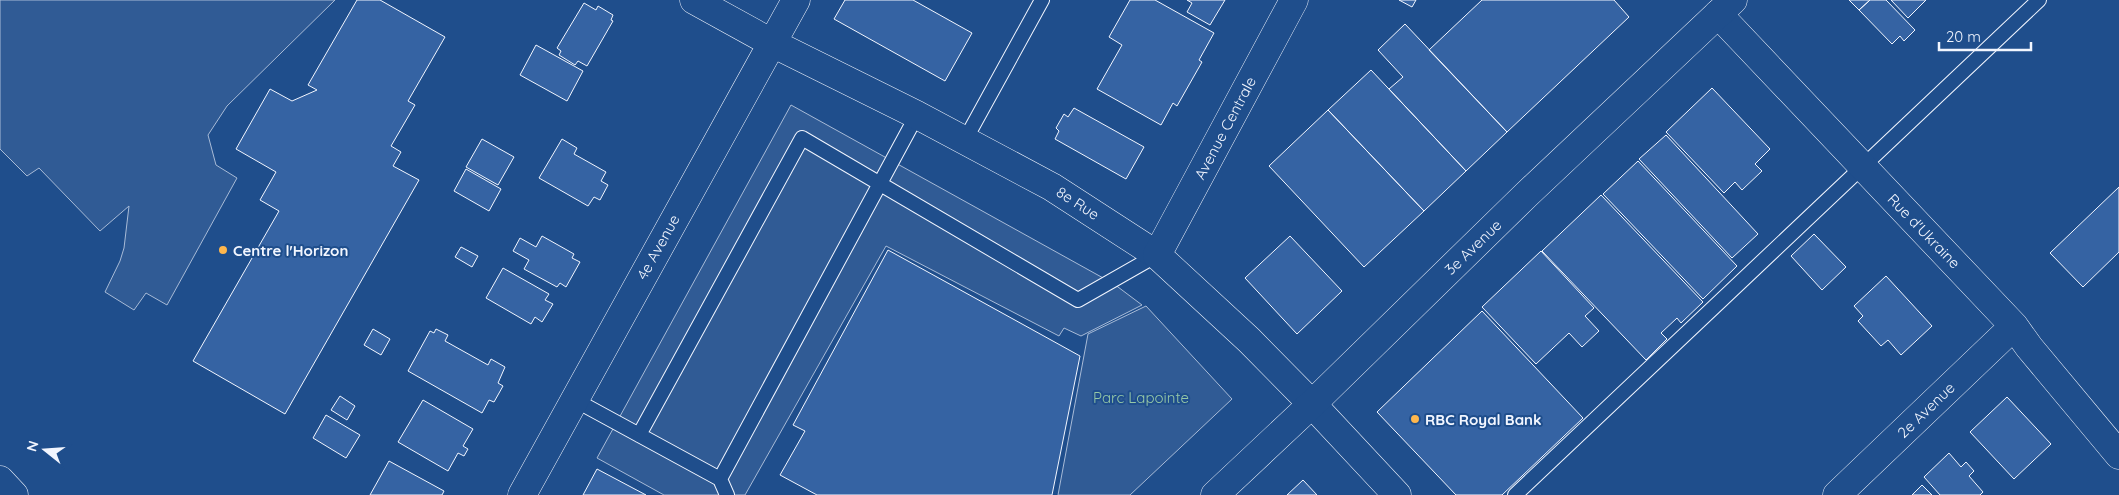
<svg xmlns="http://www.w3.org/2000/svg" width="2119" height="495" viewBox="0 0 2119 495" font-family="Quicksand,sans-serif">
	<style>
		.built { fill: #305b95; stroke: #a8bbd7 }
		.building { fill: #3563a3; stroke: #f2f6ff }
		.lines { fill: none; stroke-linecap: round; stroke-linejoin: round }
		.service-casing { stroke: #f2f6ff; stroke-width: 16 }
		.minor-casing { stroke: #f2f6ff; stroke-width: 29 }
		.tertiary-casing { stroke: #f2f6ff; stroke-width: 29 }
		.secondary-casing { stroke: #f2f6ff; stroke-width: 29 }
		.service { stroke: #1f4e8c; stroke-width: 14 }
		.minor { stroke: #1f4e8c; stroke-width: 28 }
		.tertiary { stroke: #1f4e8c; stroke-width: 28 }
		.secondary { stroke: #1f4e8c; stroke-width: 28 }
		.poi-dot { fill: #ffb74d; stroke: #1f4e8c; stroke-width: 2 }
		.labels { text-anchor: middle; dominant-baseline: central; stroke-width: 4; stroke-linejoin: round; paint-order: stroke }
		.street-label { font-size: 15px; fill: #f2f6ff; stroke: #1f4e8c }
		.poi-label { font-size: 15px; font-weight: bold; fill: #f2f6ff; stroke: #1f4e8c; text-anchor: start }
		.park-label { font-size: 15px; fill: #97c8a6; stroke: #1f4e8c }
	</style>
	<rect width="100%" height="100%" fill="#1f4e8c"/>
	<path class="built" d="M0,0H335L227,106L208,135L216,165L237,178L167,305L146,293L134,310L105,292L120,261L124,248L129,206L100,231L39,168L27,176L0,149Z
		M791,105L1114,284L1142,305L1081,336L1064,328L1059,336L886,246L745,495H664L597,458Z
		M1146,306L1232,399L1130,495H1058L1088,334Z"/>
	<path class="building" d="M357,0H380L445,37L408,101L415,105L391,146L401,152L393,166L419,180L285,414L193,361L279,211L260,200L276,172L236,149L270,89L292,101L317,90L308,85Z
		M845,0H913L972,33L945,81L834,19Z
		M1130,0H1155L1214,33L1199,60L1202,62L1177,106L1173,103L1161,125L1097,89L1122,45L1109,37Z
		M1187,0H1225L1210,25L1187,12L1192,3Z
		M1399,0H1416L1412,7Z
		M1482,0H1614L1629,17L1507,132L1429,50Z
		M1849,0H1870L1859,10Z
		M1870,0H1886L1915,30L1904,41L1900,36L1892,44L1859,10Z
		M1891,0H1926L1908,18Z
		M584,3L596,10L598,6L613,15L611,20L613,21L587,66L578,61L575,65L559,55L561,51L557,48Z
		M1405,24L1507,132L1466,171L1389,89L1403,77L1378,50Z
		M536,45L583,71L567,101L520,75Z
		M1371,70L1466,171L1424,211L1328,110Z
		M1712,88L1770,149L1755,164L1762,171L1742,190L1735,182L1724,193L1666,132Z
		M1074,108L1144,147L1126,179L1055,139L1059,131L1056,128L1064,114L1068,117Z
		M1328,110L1424,211L1364,267L1269,166Z
		M1666,135L1758,234L1732,258L1639,159Z
		M482,139L514,157L498,185L466,167Z
		M562,139L577,148L574,154L606,172L601,181L608,185L600,200L594,197L588,206L539,178Z
		M1638,161L1737,266L1703,299L1603,194Z
		M466,169L501,189L489,211L454,191Z
		M2119,187V252L2083,287L2050,253Z
		M1601,195L1703,302L1681,323L1677,318L1661,333L1667,339L1646,360L1542,251Z
		M1814,234L1846,267L1822,290L1791,256Z
		M542,236L574,254L572,258L580,262L566,287L560,283L557,287L524,269L529,260L513,251L520,238L536,247Z
		M1290,236L1342,291L1297,334L1245,278Z
		M461,247L478,256L472,267L455,257Z
		M888,250L1080,356L1052,495H817L780,475L805,431L793,425Z
		M1541,251L1594,308L1585,316L1599,331L1582,347L1569,333L1536,364L1482,307Z
		M503,268L549,294L545,300L553,304L542,322L535,317L531,324L486,298Z
		M1886,276L1932,326L1901,355L1888,340L1881,346L1858,321L1863,316L1854,306Z
		M1482,311L1583,418L1502,495H1456L1377,412Z
		M373,329L390,339L381,355L364,345Z
		M436,329L448,335L445,341L488,365L491,359L505,367L498,383L503,386L494,402L489,400L482,413L408,371L430,331L434,333Z
		M340,396L355,406L347,420L331,410Z
		M2007,397L2051,444L2014,479L1970,432Z
		M423,400L473,429L463,446L468,449L464,456L458,453L448,471L398,442Z
		M326,415L360,435L346,458L313,438Z
		M1949,453L1961,467L1966,462L1974,471L1969,476L1983,492L1980,495H1940L1924,477Z
		M389,461L444,491L442,495H370Z
		M597,469L646,495H583Z
		M1303,480L1317,495H1287Z
		M1922,485L1932,495H1912Z"/>
	<g class="lines">
		<g class="service-casing">
			<path id="service" d="M965,140L1042,0
				M575,400L720,479L917,115
				M639,435L802,138L1078,300L1157,255
				M720,479L727,495
				M1515,495L2039,0"/>
		</g>
		<g class="minor-casing">
			<path id="minor" d="M694,0L772,43L917,115L1052,187L1157,255
				M1718,14L2014,326L2029,347L2119,455
				M1312,404L1397,495
				M522,495L796,0
				M1837,495L2014,326"/>
		</g>
		<g class="tertiary-casing">
			<path id="tertiary" d="M1294,0L1157,255L1249,340L1312,404"/>
		</g>
		<g class="secondary-casing">
			<path id="secondary" d="M0,480L14,495
				M1215,495L1312,404L1526,195L1733,0"/>
		</g>
		<use href="#service" class="service"/>
		<use href="#minor" class="minor"/>
		<use href="#tertiary" class="tertiary"/>
		<use href="#secondary" class="secondary"/>
	</g>
	<g class="poi-dot">
		<circle cx="223" cy="250" r="5"/>
		<circle cx="1415" cy="419" r="5"/>
	</g>
	<g class="labels">
		<g class="street-label">
			<text transform="translate(1225 128) rotate(-62)">Avenue Centrale</text>
			<text transform="translate(1078 203) rotate(33)">8e Rue</text>
			<text transform="translate(1924 231) rotate(46)">Rue d'Ukraine</text>
			<text transform="translate(658 247) rotate(-61)">4e Avenue</text>
			<text transform="translate(1473 247) rotate(-44)">3e Avenue</text>
			<text transform="translate(1926 410) rotate(-44)">2e Avenue</text>
		</g>
		<g class="poi-label">
			<text x="233" y="250">Centre l'Horizon</text>
			<text x="1425" y="419">RBC Royal Bank</text>
		</g>
		<g class="park-label">
			<text x="1141" y="397">Parc Lapointe</text>
		</g>
	</g>
	<g transform="translate(45 450) rotate(287)" stroke="#1f4e8c" stroke-width="4" paint-order="stroke">
	<path d="M0-4L9 19L0 12L-9 19Z" fill="#f2f6ff"/>
	<text y="-8" font-size="14" font-weight="bold" text-anchor="middle" fill="#f2f6ff">N</text>
	</g>
	<path d="M1939 42v8h92v-8" fill="none" stroke="#f2f6ff" stroke-width="2.5"/>
	<text x="1946" y="42" font-size="15" fill="#f2f6ff" stroke="#1f4e8c" stroke-width="4" paint-order="stroke">20 m</text>
</svg>
